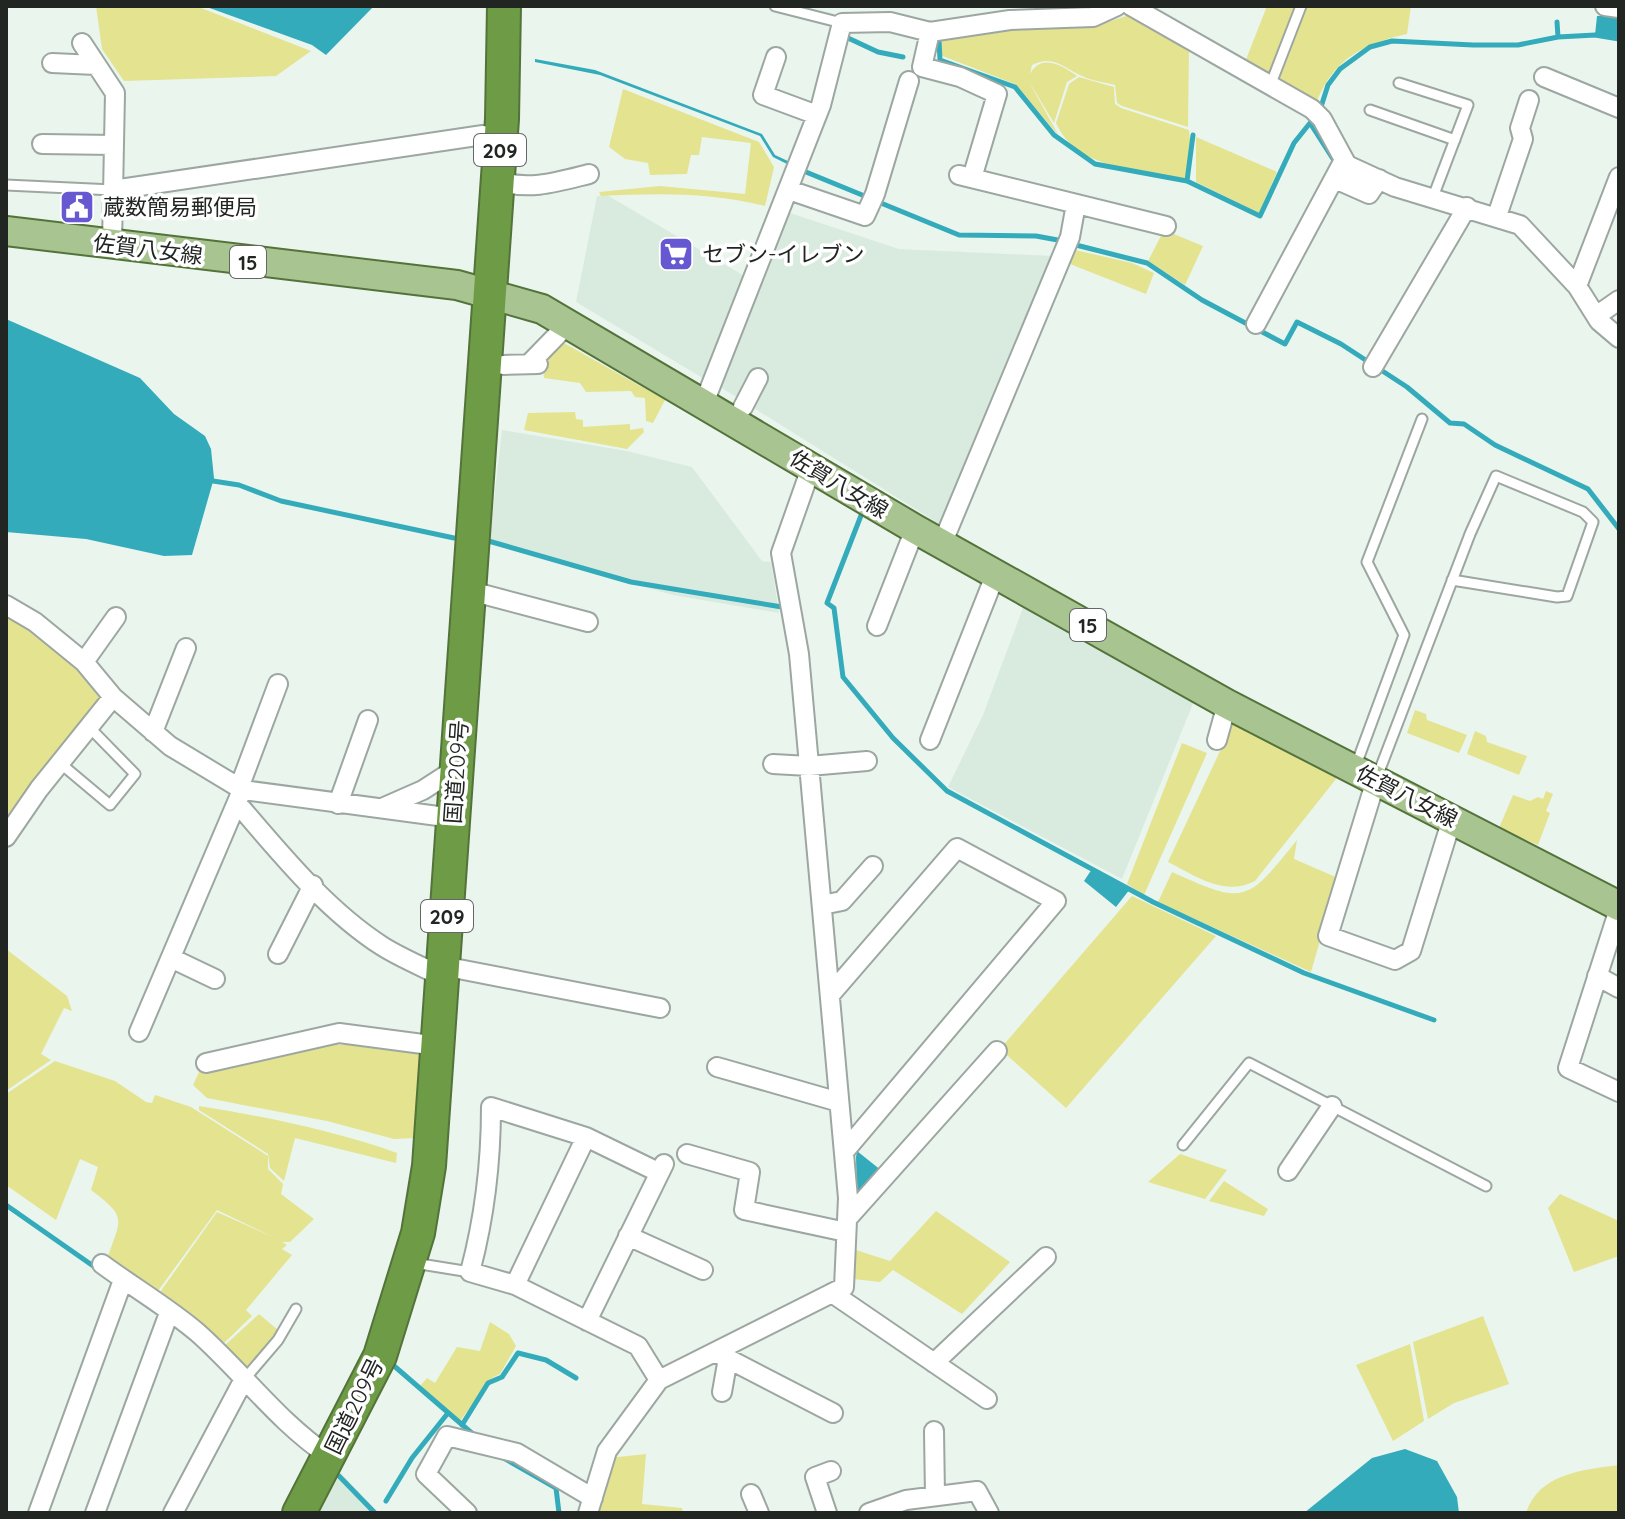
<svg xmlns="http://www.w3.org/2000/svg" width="1625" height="1519" viewBox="0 0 1625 1519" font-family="Quicksand,'Noto Sans JP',sans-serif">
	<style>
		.built { fill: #d9ebdf }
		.green { fill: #e4e390 }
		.water { fill: #34abbb }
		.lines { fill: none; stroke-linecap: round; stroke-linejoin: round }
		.stream { stroke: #34abbb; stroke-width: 5 }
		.lane-casing { stroke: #9da7a1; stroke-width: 13 }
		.street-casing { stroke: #9da7a1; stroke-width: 22 }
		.primary-casing { stroke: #53733a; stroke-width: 32 }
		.highway-casing { stroke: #53733a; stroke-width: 36 }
		.lane { stroke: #fff; stroke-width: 9 }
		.street { stroke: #fff; stroke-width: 18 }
		.primary { stroke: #a8c490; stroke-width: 28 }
		.highway { stroke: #6e9c46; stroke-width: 32 }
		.labels { text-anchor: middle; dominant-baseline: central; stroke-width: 7; stroke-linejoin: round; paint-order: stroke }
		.shield { fill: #fff; stroke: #646765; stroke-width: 2 }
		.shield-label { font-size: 20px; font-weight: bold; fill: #222623 }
		.poi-label { font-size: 22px; fill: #222623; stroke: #fff; text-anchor: start }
		.street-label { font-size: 22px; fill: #222623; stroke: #fff }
	</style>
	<rect width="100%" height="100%" fill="#eaf5ee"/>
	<path class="built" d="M607,195L746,277L706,380L576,302L597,196Z
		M787,212L899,249L1053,256L941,525L717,385Z
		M502,430L627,451L692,467L762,561L771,562L779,613L673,595L489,544Z
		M1024,605L1194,701L1122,879L948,787L983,715Z
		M337,1469L376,1510L379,1513H315Z"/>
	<path class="green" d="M96,6H196L311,51L276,76L124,81L102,49Z
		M1267,6H1411L1407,34C1362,44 1332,60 1316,104L1245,62Z
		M1129,15L1189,48L1188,127L1122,106L1117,103L1115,85C1104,82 1092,81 1082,76C1064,68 1053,54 1032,65L1030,74C1041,53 1062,65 1077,76L1067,82L1054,123L1028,80L1059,136L1015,84L940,55L942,38L1000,28L1108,22Z
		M1079,77L1114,87L1115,104L1121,108L1189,130L1191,150L1185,179C1141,168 1078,172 1056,123L1069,84Z
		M623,89L759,142L774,167L765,206C710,192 657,193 601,196L599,192L660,186L745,194L751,143L702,137L699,155H691L687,174L650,175L648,163L625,159L609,147Z
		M1196,137L1277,172L1259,213L1196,182Z
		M1164,230L1203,246L1185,285L1148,261Z
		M1075,250L1132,263L1154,273L1146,294L1070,264Z
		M557,339L665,400L653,423L646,421L645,398L635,397L631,391L586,392L580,383L544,378L542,357Z
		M575,412L576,419L583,420V427L630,424V430L643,428L644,432L627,449L524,430L528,413Z
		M11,611L105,692L6,824V618Z
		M1415,710L1426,714L1427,720L1467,735L1459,753L1407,733Z
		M1231,717L1340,774L1255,881C1224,897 1196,876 1168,862L1221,749Z
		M1475,731L1486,736L1487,742L1527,756L1519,775L1467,754Z
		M1182,743L1207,753L1144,895L1127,884Z
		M1546,791L1553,794L1546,811L1550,813L1538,845L1499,828L1513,795L1530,801L1538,797L1543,799Z
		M1297,840L1294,859L1338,878L1311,972L1158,902L1172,872C1246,906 1247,902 1297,840Z
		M1132,896L1216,936L1066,1108L1000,1049Z
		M6,949L67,996L72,1011L64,1008L41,1054L51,1060L6,1091Z
		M348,1040L420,1051L415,1138L394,1139L327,1121L207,1098L193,1085L200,1070L315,1042L344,1045Z
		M55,1061L115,1081L146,1102L152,1103L155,1095L191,1107L268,1156V1169L283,1184L281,1194L314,1219L290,1242H282L287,1245L282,1249L292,1255L246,1310L252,1316L224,1343L158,1295L217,1212L275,1238L217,1210L155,1295L107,1259C121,1218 128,1218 91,1190L98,1167L80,1159L56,1220L6,1185V1094Z
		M199,1106C267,1117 332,1130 397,1153L396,1163L295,1138L284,1181L270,1168L268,1154L199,1110Z
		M1180,1154L1227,1170L1205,1199L1148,1182Z
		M1224,1181L1268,1209L1264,1216L1209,1201Z
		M1560,1194L1619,1221V1256L1574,1272L1548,1208Z
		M936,1211L1010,1262L962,1314L893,1270L880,1282L854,1279L856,1250L890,1261Z
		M259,1314L278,1330L275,1340L245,1373L224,1346Z
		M1483,1316L1509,1384L1454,1403L1428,1419L1413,1342Z
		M490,1322L509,1334L516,1346L500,1374L492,1378L460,1421L420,1386L427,1378L435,1383L457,1347L480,1351Z
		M1410,1344L1424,1421L1393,1441L1356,1365Z
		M646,1454L642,1504L682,1508L683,1513H593L609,1458Z
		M1619,1465V1513H1526C1539,1473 1583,1470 1619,1465Z"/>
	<path class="water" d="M204,6H374L326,55L312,45Z
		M1619,15V39L1595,35L1597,16Z
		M535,59L595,70L762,134L775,155L790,162L789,165L773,157L760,136L600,75L535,62Z
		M6,319L140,378L174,414L205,436L211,449L214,478L192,555L164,556L86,539L6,532Z
		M1092,869L1130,889L1116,907L1084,881Z
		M857,1151L882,1171L857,1197L856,1157Z
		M1405,1449L1437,1461L1457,1497L1459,1513H1304L1372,1458Z"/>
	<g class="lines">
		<path class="stream" d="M1557,22L1558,37
			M848,38L878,52L903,57
			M939,40L940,60L1015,87L1054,135L1095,164L1187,181L1260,216L1294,143L1314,118
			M1320,110L1328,85L1340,69L1370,47L1392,41L1473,45H1518L1558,37L1595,35L1619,39
			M1310,123L1335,162
			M806,172L867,197
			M1187,181L1193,135
			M876,201L959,235L1036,236L1063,241
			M1072,244L1147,263L1202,300L1285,344L1297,322L1341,344L1407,387L1450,423L1464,424L1495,445L1588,489L1619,529
			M213,481L239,485L281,501L454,538
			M862,513L827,603L834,608L843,677L893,738L947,791L1153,902L1304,973L1434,1020
			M485,540L631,582L782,607
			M6,1205L99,1270
			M393,1365L474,1435
			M462,1425L488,1383L502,1377L518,1353L546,1360L576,1378
			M500,1456L556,1488L559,1513
			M339,1476L375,1513
			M386,1501L412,1458L448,1413"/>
		<g class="lane-casing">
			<path id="lane" d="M775,6L842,23
				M1399,83L1468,105L1433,197
				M1270,86L1301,6
				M1370,110L1455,140
				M6,185L113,190
				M60,763L110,805L135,774L89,727
				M1356,765L1404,635L1367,562L1422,419
				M1377,777L1470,534L1496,476L1583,512L1593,522L1567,596L1557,597L1452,580
				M1183,1145L1249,1063L1486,1186
				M414,1263L470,1272
				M243,1381L278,1340L296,1309"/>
		</g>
		<g class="street-casing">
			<path id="street" d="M1131,6L1312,109L1322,119L1347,165L1395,187L1520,225L1577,286L1599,321L1619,338
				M1605,6L1619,8
				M930,32L922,67L960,77L997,94L972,178
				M82,43L115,93L112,244
				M776,57L763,95L817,115
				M52,63L96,65
				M1544,77L1619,108
				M42,144L114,145
				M959,175L1166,226
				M1335,179L1369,194L1379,179
				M498,180C527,192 561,181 589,174
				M113,190L483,135
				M789,190L865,216L875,194L909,81
				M1497,216L1523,139L1520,128L1529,100
				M1577,286L1619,177
				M1596,316L1619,300
				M1256,324L1344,160
				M529,364L568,324
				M503,365L538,364
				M1373,367L1467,207
				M704,403L821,105L842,23L890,22L930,32L1010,20L1093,17L1117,6
				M743,407L758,378
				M942,544L1070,237L1076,204
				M467,590L588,622
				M6,605L35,622L84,662L113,697L170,746L243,790L453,818
				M877,626L915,529
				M84,662L116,617
				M153,732L186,648
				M930,740L996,573
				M1217,740L1227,704
				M773,764L809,766L867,761
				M1376,780L1328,936L1395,960L1411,951L1452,819
				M239,788L278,684
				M237,803C280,853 326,910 382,946C401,958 423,967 443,977
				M338,804L368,720
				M382,808L423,790L457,768
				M6,837L39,789L113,697
				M822,905L842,901L873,866
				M1619,909L1568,1068L1619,1092
				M278,954L313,885
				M173,959L215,979
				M443,966L660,1008
				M1597,976L1619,988
				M830,995L957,848L1056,901L844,1152
				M139,1032L240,795
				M206,1063L339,1033L438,1046
				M717,1067L839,1102
				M687,1154L750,1172L744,1210L846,1232
				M1288,1171L1332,1106
				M658,1172L586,1137L515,1285L638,1346L659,1380
				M847,1219L997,1051
				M628,1236L703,1270
				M102,1264C133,1287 169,1308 198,1333C244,1374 278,1422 330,1457
				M515,1285L470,1272C485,1216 491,1165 491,1107L586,1137
				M832,1293L987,1399
				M587,1321L664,1164
				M715,1352L833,1413
				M934,1363L1046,1257
				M722,1392L728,1358
				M934,1431L935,1496
				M751,1494L759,1513
				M38,1513L123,1280
				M95,1513L169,1313
				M173,1513L243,1381
				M467,1513L426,1474L447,1436L517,1453L593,1498
				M588,1513L607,1451L659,1380L844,1287L848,1198L799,654L781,553L811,468
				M827,1513L815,1477L831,1471
				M869,1513L906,1500L977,1491L989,1513"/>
		</g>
		<g class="primary-casing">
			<path id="primary" d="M6,231L457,285L542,309L915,529L1227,704L1619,906"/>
		</g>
		<g class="highway-casing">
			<path id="highway" d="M299,1513L380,1356L418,1233L429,1166L502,119L504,6"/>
		</g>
		<use href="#lane" class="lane"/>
		<use href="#street" class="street"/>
		<use href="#primary" class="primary"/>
		<use href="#highway" class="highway"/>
	</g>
	<defs>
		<g id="civic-square" transform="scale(1.8)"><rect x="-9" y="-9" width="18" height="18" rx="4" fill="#6658d1" stroke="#fff"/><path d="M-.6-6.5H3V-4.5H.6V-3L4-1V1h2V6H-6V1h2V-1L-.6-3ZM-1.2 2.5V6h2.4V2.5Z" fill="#fff"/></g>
		<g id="supermarket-square" transform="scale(1.8)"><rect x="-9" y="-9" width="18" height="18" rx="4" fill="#6658d1" stroke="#fff"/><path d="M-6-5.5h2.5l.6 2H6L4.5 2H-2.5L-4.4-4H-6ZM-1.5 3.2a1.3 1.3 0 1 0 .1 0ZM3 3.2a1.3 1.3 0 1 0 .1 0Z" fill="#fff"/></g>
	</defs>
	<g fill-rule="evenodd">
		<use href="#civic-square" x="77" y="207"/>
		<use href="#supermarket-square" x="676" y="254"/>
	</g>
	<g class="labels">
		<g class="shield">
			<rect x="474" y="134" width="52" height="32" rx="6"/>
			<rect x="230" y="246" width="36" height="32" rx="6"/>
			<rect x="1070" y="609" width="36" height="32" rx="6"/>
			<rect x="421" y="900" width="52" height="32" rx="6"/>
		</g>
		<g class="shield-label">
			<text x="500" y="150">209</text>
			<text x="248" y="262">15</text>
			<text x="1088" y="625">15</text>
			<text x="447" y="916">209</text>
		</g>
		<g class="poi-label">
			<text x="103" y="207">蔵数簡易郵便局</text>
			<text x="702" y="254">セブン-イレブン</text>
		</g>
		<g class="street-label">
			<text transform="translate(148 249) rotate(7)">佐賀八女線</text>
			<text transform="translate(839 484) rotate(31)">佐賀八女線</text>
			<text transform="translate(456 772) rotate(-86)">国道209号</text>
			<text transform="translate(1407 796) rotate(27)">佐賀八女線</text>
			<text transform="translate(354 1406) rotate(-64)">国道209号</text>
		</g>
	</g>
	<rect width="1625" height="1519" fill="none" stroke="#222623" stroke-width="16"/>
</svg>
